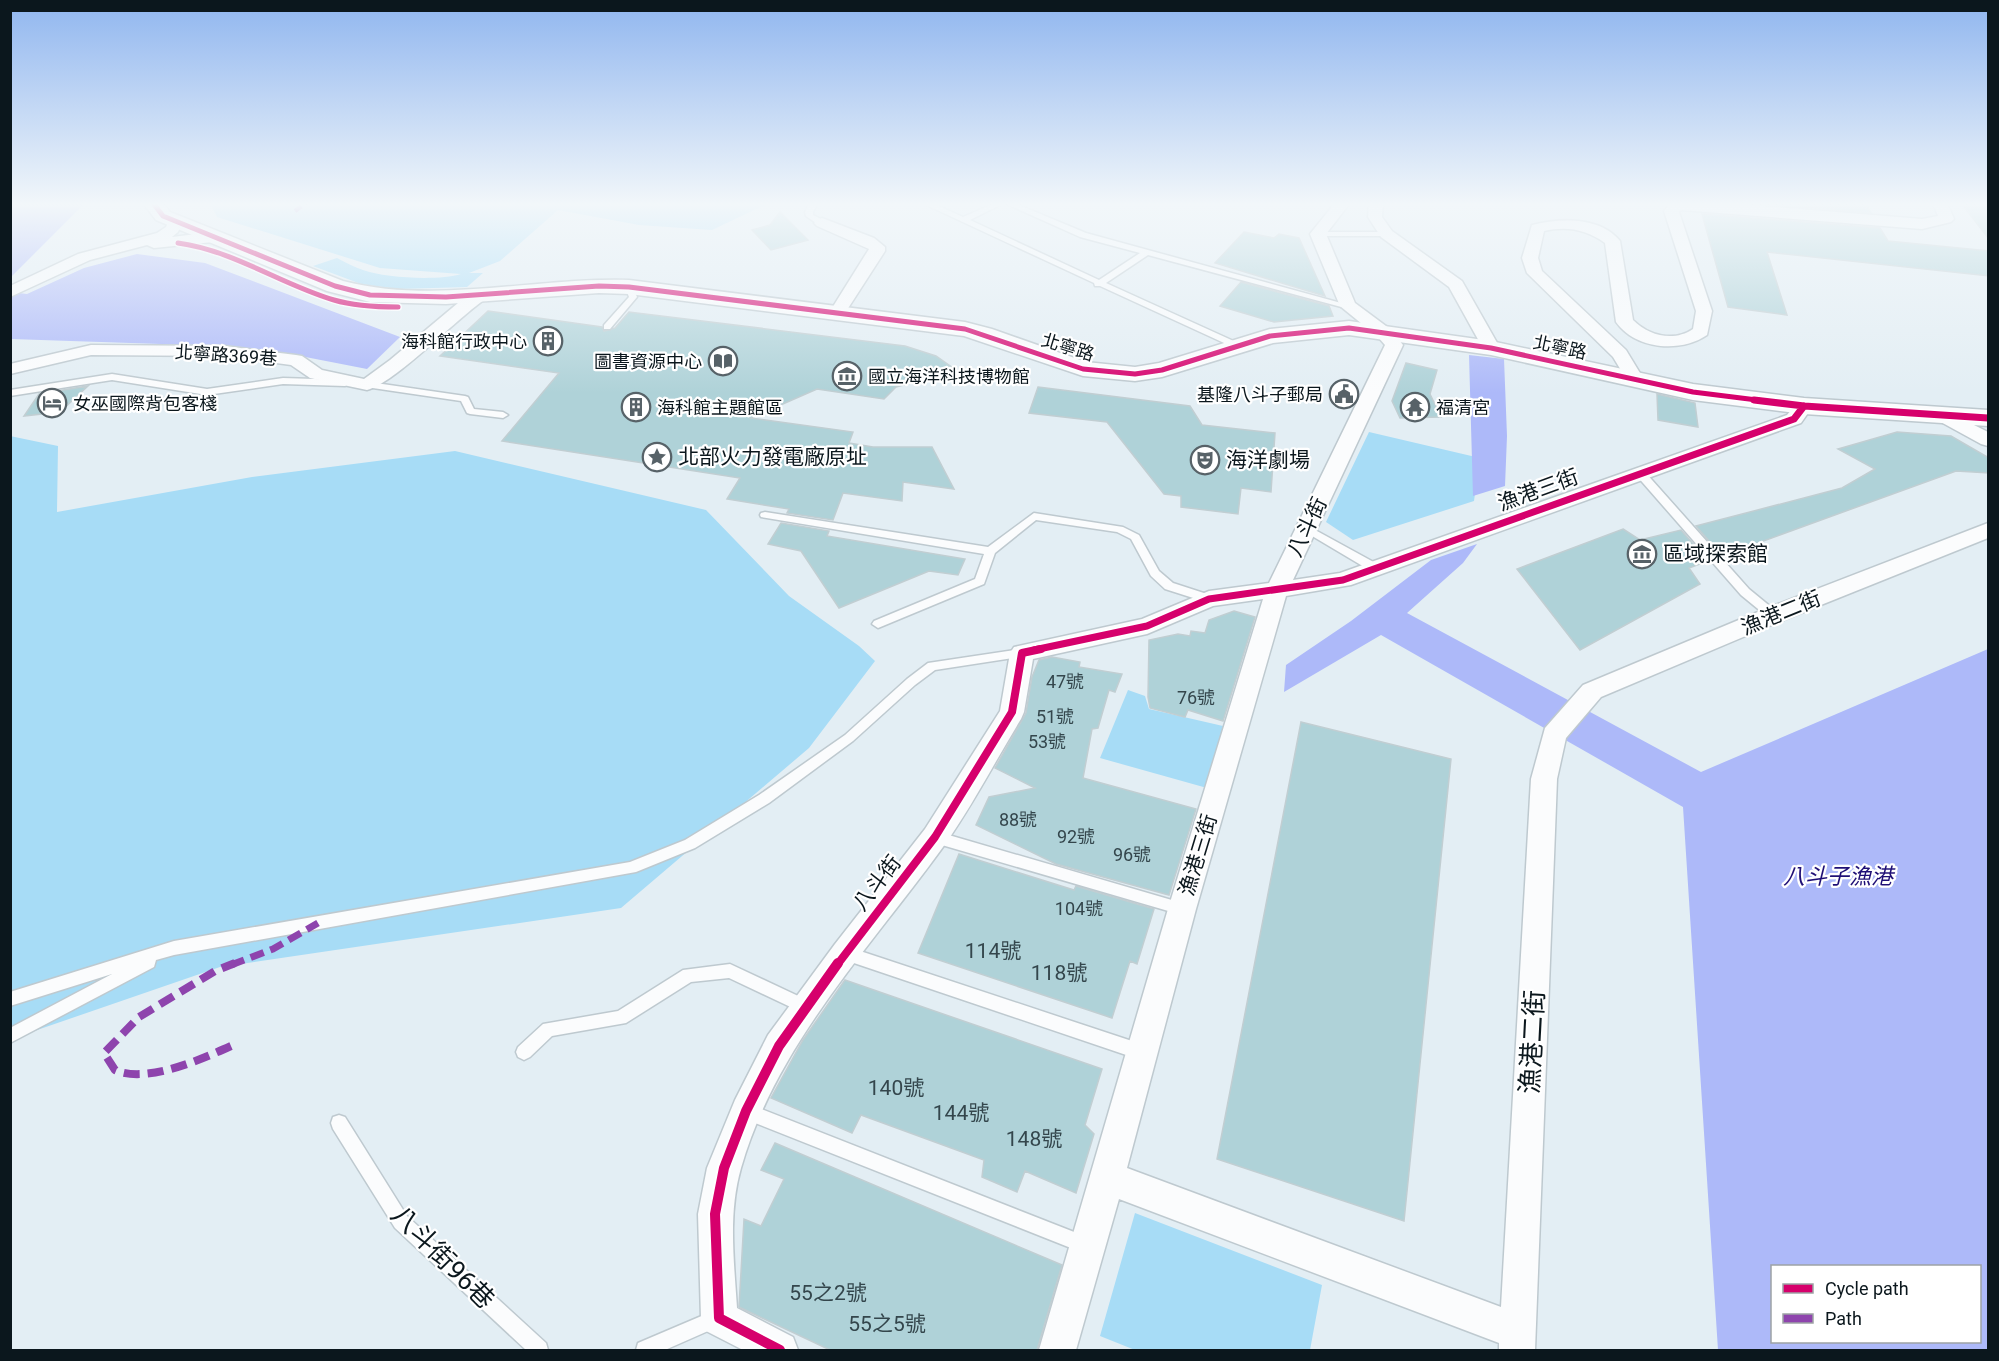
<svg xmlns="http://www.w3.org/2000/svg" width="1999" height="1361" viewBox="0 0 1999 1361" font-family="Roboto,'Noto Sans TC',sans-serif">
	<style>
		.green { fill: #a7dcf6 }
		.water { fill: #adb9f9; fill-rule: evenodd }
		.building { fill: #afd2d8; stroke: #c1ced2; stroke-width: 1.5 }
		.lines { fill: none; stroke-linecap: round; stroke-linejoin: round }
		.lane-casing { stroke: #bec9cf; stroke-width: 3 }
		.street-casing { stroke: #bec9cf; stroke-width: 3 }
		.primary-casing { stroke: #bec9cf; stroke-width: 3 }
		.lane { fill: #fbfcfd; fill-rule: evenodd }
		.street { fill: #fbfcfd; fill-rule: evenodd }
		.primary { fill: #fbfcfd; fill-rule: evenodd }
		.quiet-far2 { stroke: #8e44ad; stroke-width: 4.5; stroke-dasharray: 8 4.5; stroke-linecap: butt }
		.quiet-far1 { stroke: #8e44ad; stroke-width: 7; stroke-dasharray: 14 7; stroke-linecap: butt }
		.quiet { stroke: #8e44ad; stroke-width: 8; stroke-dasharray: 16 8; stroke-linecap: butt }
		.cycleway-far3-casing { stroke: #fff; stroke-width: 8 }
		.cycleway-far2-casing { stroke: #fff; stroke-width: 10 }
		.cycleway-far1-casing { stroke: #fff; stroke-width: 12 }
		.cycleway-casing { stroke: #fff; stroke-width: 14 }
		.cycleway-far3 { stroke: #d6006c; stroke-width: 5 }
		.cycleway-far2 { stroke: #d6006c; stroke-width: 7 }
		.cycleway-far1 { stroke: #d6006c; stroke-width: 8 }
		.cycleway { stroke: #d6006c; stroke-width: 10 }
		.labels { text-anchor: middle; dominant-baseline: central; stroke-width: 4.5; stroke-linejoin: round; paint-order: stroke }
		.far-poi-label { font-size: 18px; fill: #0b171d; stroke: #fff; text-anchor: start }
		.far-street-label { font-size: 18px; fill: #0b171d; stroke: #fff }
		.number-label { font-size: 18px; fill: #34464c }
		.poi-label { font-size: 21px; fill: #0b171d; stroke: #fff; text-anchor: start }
		.street-label { font-size: 21px; fill: #0b171d; stroke: #fff }
		.near-number-label { font-size: 21px; fill: #34464c }
		.water-label { font-size: 22px; font-style: italic; fill: #1f0f76; stroke: #fff }
		.near-street-label { font-size: 26px; fill: #0b171d; stroke: #fff }
	</style>
	<rect width="100%" height="100%" fill="#e3eef4"/>
	<path class="green" d="M210,203H769L712,230L639,225L558,210L500,261L469,273H483L467,287L398,289L361,284L313,266L337,258C345,262 354,267 363,270C385,278 438,281 461,274L380,268L217,217Z
		M1369,432L1480,458L1474,501L1353,540L1326,522Z
		M10,436L58,446L57,512L252,477L455,451L706,510L789,596L859,646L875,661L809,748L621,908L220,967L11,1039Z
		M1128,690L1145,696L1149,709L1223,726L1207,788L1100,758Z
		M1135,1213L1322,1285L1310,1350H1135L1100,1336Z"/>
	<path class="water" d="M11,203H85L11,277Z
		M137,254L205,263L400,337L367,369L290,354L221,346L11,339L10,292L27,294L84,268Z
		M1469,355L1504,359L1507,436L1505,486L1473,496Z
		M1477,544L1463,563L1407,613L1701,772L1988,649V1350H1718L1683,807L1381,635L1284,692L1286,665L1351,621L1431,560ZM1772,1266H1980V1342H1772Z"/>
	<path class="building" d="M1751,203H1866L1871,213Z
		M1961,203H1989V239Z
		M780,212L808,240L771,250L752,230L770,225Z
		M1702,214L1880,228L1888,241L1989,251V276L1767,252L1787,315L1728,307Z
		M1244,232L1274,238L1279,234L1299,238L1325,296L1215,263Z
		M1241,282L1329,306L1333,316L1274,322L1220,306Z
		M488,311L602,327L604,331L615,328L629,312L905,346L936,356L953,368L945,380L915,382L896,387L884,399L817,389L751,418L853,432L849,443L873,447H932L954,489L903,482L902,501L843,493L833,520L787,513L789,509L727,499L740,478L502,441L559,373L440,356Z
		M1406,363L1437,370L1430,394L1441,417L1400,418L1392,401Z
		M88,386L60,412L24,416L39,394Z
		M1038,387L1190,406L1202,425L1275,433L1271,492L1241,488L1238,514L1181,507V496L1164,494L1107,422L1029,413Z
		M1657,394L1695,403L1698,427L1658,420Z
		M1897,432L1951,436L1989,458V473L1956,471L1722,556L1696,526L1842,488L1875,469L1838,449Z
		M781,523L829,531L827,536L965,559L958,575L929,571L839,608L801,551L768,544Z
		M1623,529L1640,540L1681,530L1708,561L1689,568L1700,584L1580,650L1517,569Z
		M1234,611L1255,617L1223,721L1188,710L1185,717L1150,708L1148,697L1149,640L1178,634L1190,636L1191,631L1205,633L1209,620Z
		M1052,657L1080,662L1079,667L1122,674L1115,692L1109,690L1098,728L1092,729L1083,778L1196,809L1169,895L1056,864L976,825L989,797L1035,788L995,768L1026,713L1032,677L1039,660Z
		M1301,722L1451,759L1404,1221L1217,1159Z
		M959,854L1074,890L1076,886L1154,909L1137,964L1130,961L1112,1018L918,953Z
		M845,980L1102,1069L1085,1125L1094,1134L1076,1193L1025,1171L1017,1192L982,1177L984,1160L861,1115L852,1133L771,1098L803,1040Z
		M775,1143L1062,1265L1037,1350H830L739,1307L744,1219L761,1226L784,1179L761,1170Z"/>
	<g class="lines">
		<g class="lane-casing">
			<path id="lane" d="M810,203H818L813,212V215L825,221V225H819L806,216L805,212Z
				M922,203H932L963,217L995,203H1004L970,220L1099,280L1140,253L1080,237L1004,203H1014L1086,233L1352,306L1345,308L1148,255L1106,283L1238,343L1239,345L1235,348L1100,286H1095L1094,283Z
				M1315,232H1386L1390,234L1386,236H1318L1314,234Z
				M626,285H632L637,297L610,329H604V325L629,297L625,287Z
				M112,374L207,389L283,378L345,380L350,383L345,386L283,384L207,395L112,380L10,396V390Z
				M362,381L465,396L468,397L474,409L503,412L508,415L503,418L470,414L467,413L461,401L359,386V382Z
				M1640,470L1644,471L1749,589L1777,612L1779,615L1777,618H1769L1741,595L1636,475V471Z
				M765,512L988,547L1034,513L1123,527L1139,535L1159,571L1173,583L1213,596L1215,599L1209,603L1165,589L1151,576L1131,539L1117,532L1036,520L995,553L984,584L878,628L872,624L874,621L975,579L984,554L761,517L760,515L761,513Z
				M1306,525L1379,565L1380,568L1379,571H1371L1302,530L1301,528L1302,526Z
				M1022,649L1028,653L1026,656L935,670L915,685L853,741L769,803L695,848L636,872L174,955L156,960L154,967L10,1043V1028L112,974L10,1006V992L174,941L630,862L685,840L759,795L845,735L907,679L928,663Z
				M935,831L1182,903L1187,905L1189,909L1187,913L1182,915L935,843L930,841L928,837L930,833Z
				M845,946L1141,1044L1147,1047L1149,1052L1147,1057L1141,1060L845,960L840,958L838,953L840,948Z
				M730,964L811,1002L814,1007L811,1012L806,1014L801,1012L729,978L691,982L626,1023L552,1036L530,1057L524,1060L518,1057L516,1052L518,1047L543,1024L618,1011L683,970Z
				M746,1103L1092,1239L1095,1245L1092,1251L1086,1254L740,1117L738,1111L740,1105Z
				M339,1115L345,1117L407,1216L546,1343L548,1350H526L395,1228L333,1129L331,1123L333,1117Z
				M718,1309L724,1312L727,1318L724,1324L665,1350H636L638,1343Z"/>
		</g>
		<g class="street-casing">
			<path id="street" d="M1335,203H1350L1326,234L1355,303L1390,329L1403,345L1293,580L1340,573L1787,415C1795,406 1798,399 1811,402L1813,406L1801,423L1351,585L1286,596L1196,909L1127,1168L1501,1307L1531,779L1545,728L1583,685L1765,609L1988,523V538L1781,621L1601,697L1566,738L1557,779L1535,1350H1499V1343L1119,1199L1076,1350H1039L1168,909L1263,599L1213,606L1147,634L1033,659L1024,712L1021,719C995,761 972,807 943,847C870,948 776,1045 741,1168C728,1213 734,1261 737,1308L793,1337L798,1350H743L706,1331L701,1318L698,1214L707,1168L735,1100L768,1035L835,944L925,829L1000,711L1010,653L1014,647L1142,619L1209,591L1269,583L1385,345L1378,337L1340,306L1310,234Z
				M1369,203H1383L1382,217L1392,231L1462,281L1500,348L1497,352H1485L1449,287L1381,237L1368,217Z
				M1671,203H1726L1922,219L1938,216L1933,203H1947L1954,219L1951,222L1922,229L1681,210L1679,212L1712,311L1707,335C1681,353 1636,350 1616,322L1605,243C1586,229 1566,226 1544,231L1538,258L1542,271L1626,350L1643,378L1640,382H1628L1613,357L1527,273L1522,258L1532,225C1559,218 1600,216 1620,241L1633,320C1649,336 1674,342 1693,329L1696,311L1664,211Z
				M175,216L183,221L178,232L172,237L213,232L221,237L213,242L154,248L147,245L90,260L10,297V286L78,254L157,233L166,227L170,218Z
				M822,218L874,238L885,247V251L845,313L837,318L829,313L869,249L817,226L814,223L817,220Z
				M478,291L484,292L486,296L484,300C455,320 395,383 367,390L310,378L291,365L225,356L91,355L10,374V364L91,345L225,346L296,355L302,356L322,370L364,379L390,360L458,303Z
				M1946,411L1988,432V446L1981,444L1939,421L1937,417L1939,413Z"/>
		</g>
		<g class="primary-casing">
			<path id="primary" d="M143,203H163L170,212L343,281C436,305 535,277 629,280L965,322L992,329L1086,362L1135,367L1159,363L1270,329L1349,321L1491,341L1693,384L1804,398L1988,410V426L1804,414L1693,400L1491,355L1349,335L1273,343L1162,377L1135,381L1083,376L964,336L629,294L599,293L446,304L370,302L327,291L156,220Z"/>
		</g>
		<use href="#lane" class="lane"/>
		<use href="#street" class="street"/>
		<use href="#primary" class="primary"/>
		<path class="quiet-far2" d="M295,211L306,203"/>
		<path class="quiet-far1" d="M231,965L273,949L318,923"/>
		<path class="quiet" d="M231,1046C202,1059 146,1084 115,1070L104,1053L139,1017L215,971L235,963"/>
		<g class="cycleway-far3-casing">
			<path id="cycleway-far3" d="M153,203L163,216L335,286L370,295L446,297L599,286L629,287L965,329L1083,369L1135,374L1162,370L1270,336L1349,328L1491,348L1693,392L1765,401
				M178,243C235,251 280,284 334,300C354,306 377,307 398,307"/>
		</g>
		<g class="cycleway-far2-casing">
			<path id="cycleway-far2" d="M1754,400L1804,406L1988,418
				M1034,650L1147,626L1209,599L1343,580L1794,419L1804,406"/>
		</g>
		<g class="cycleway-far1-casing">
			<path id="cycleway-far1" d="M837,965L935,837L1012,712L1022,653L1041,649"/>
		</g>
		<g class="cycleway-casing">
			<path id="cycleway" d="M780,1350L719,1318L715,1214L724,1168L746,1111L779,1046L838,963"/>
		</g>
		<use href="#cycleway-far3" class="cycleway-far3"/>
		<use href="#cycleway-far2" class="cycleway-far2"/>
		<use href="#cycleway-far1" class="cycleway-far1"/>
		<use href="#cycleway" class="cycleway"/>
	</g>
	<linearGradient id="sky" x2="0" y2="1"><stop stop-color="#90b6ef"/><stop offset="0.52" stop-color="#f2f7fa"/><stop offset="1" stop-color="#f2f7fa" stop-opacity="0"/></linearGradient>
	<rect width="1999" height="393" fill="url(#sky)"/>
	<defs>
		<g id="building-ring" transform="scale(1.5)"><circle r="9.5" fill="#fff" stroke="#576268" stroke-width="1.5"/><path d="M-4-6H4V6H1V3H-1V6H-4ZM-2.5-4.3h1.7v1.8h-1.7ZM.8-4.3h1.7v1.8H.8ZM-2.5-1h1.7V.8h-1.7ZM.8-1h1.7V.8H.8Z" fill="#576268"/></g>
		<g id="library-ring" transform="scale(1.5)"><circle r="9.5" fill="#fff" stroke="#576268" stroke-width="1.5"/><path d="M-6-4Q-3-5.5-.7-3.5V5Q-3 3-6 4ZM6-4Q3-5.5 .7-3.5V5Q3 3 6 4Z" fill="#576268"/></g>
		<g id="museum-ring" transform="scale(1.5)"><circle r="9.5" fill="#fff" stroke="#576268" stroke-width="1.5"/><path d="M0-6L6-3V-2H-6V-3ZM-5-1h2V3h-2ZM-1-1h2V3h-2ZM3-1h2V3H3ZM-6 4H6V6H-6Z" fill="#576268"/></g>
		<g id="civic-ring" transform="scale(1.5)"><circle r="9.5" fill="#fff" stroke="#576268" stroke-width="1.5"/><path d="M-.6-6.5H3V-4.5H.6V-3L4-1V1h2V6H-6V1h2V-1L-.6-3ZM-1.2 2.5V6h2.4V2.5Z" fill="#576268"/></g>
		<g id="hotel-ring" transform="scale(1.5)"><circle r="9.5" fill="#fff" stroke="#576268" stroke-width="1.5"/><path d="M-6-4.5h1.5V1H6V5H4.5V3h-9V5H-6ZM-4 0a1.8 1.8 0 1 1 3.6 0ZM.5 0V-2.5h3Q6-2.5 6 0Z" fill="#576268"/></g>
		<g id="temple-ring" transform="scale(1.5)"><circle r="9.5" fill="#fff" stroke="#576268" stroke-width="1.5"/><path d="M0-6L5-2H3V0L6.5 2.5H4V6H1.5V3h-3V6H-4V2.5H-6.5L-3 0V-2H-5Z" fill="#576268"/></g>
		<g id="sight-ring" transform="scale(1.5)"><circle r="9.5" fill="#fff" stroke="#576268" stroke-width="1.5"/><path d="M0-6L1.8-2.2L6-1.7L2.9 1.2L3.7 5.4L0 3.3L-3.7 5.4L-2.9 1.2L-6-1.7L-1.8-2.2Z" fill="#576268"/></g>
		<g id="theatre-ring" transform="scale(1.5)"><circle r="9.5" fill="#fff" stroke="#576268" stroke-width="1.5"/><path d="M-5-5.5Q0-4 5-5.5V0Q5 5 0 6Q-5 5-5 0ZM-3.3-2.5H-1v1.5H-3.3ZM1-2.5H3.3v1.5H1ZM-2.8 1Q0 5.5 2.8 1Z" fill="#576268"/></g>
	</defs>
	<g fill-rule="evenodd">
		<use href="#building-ring" x="548" y="341"/>
		<use href="#library-ring" x="723" y="361"/>
		<use href="#museum-ring" x="847" y="376"/>
		<use href="#civic-ring" x="1344" y="394"/>
		<use href="#hotel-ring" x="52" y="403"/>
		<use href="#building-ring" x="636" y="407"/>
		<use href="#temple-ring" x="1415" y="407"/>
		<use href="#sight-ring" x="657" y="457"/>
		<use href="#theatre-ring" x="1205" y="460"/>
		<use href="#museum-ring" x="1642" y="554"/>
	</g>
	<g class="labels">
		<g class="far-poi-label">
			<text x="527" y="341" text-anchor="end">海科館行政中心</text>
			<text x="702" y="361" text-anchor="end">圖書資源中心</text>
			<text x="868" y="376">國立海洋科技博物館</text>
			<text x="1323" y="394" text-anchor="end">基隆八斗子郵局</text>
			<text x="73" y="403">女巫國際背包客棧</text>
			<text x="657" y="407">海科館主題館區</text>
			<text x="1436" y="407">福清宮</text>
		</g>
		<g class="far-street-label">
			<text transform="translate(1068 347) rotate(17)">北寧路</text>
			<text transform="translate(1560 347) rotate(12)">北寧路</text>
			<text transform="translate(226 355) rotate(4)">北寧路369巷</text>
		</g>
		<g class="number-label">
			<text x="1065" y="681">47號</text>
			<text x="1196" y="697">76號</text>
			<text x="1055" y="716">51號</text>
			<text x="1047" y="741">53號</text>
			<text x="1018" y="819">88號</text>
			<text x="1076" y="836">92號</text>
			<text x="1132" y="854">96號</text>
			<text x="1079" y="908">104號</text>
		</g>
		<g class="poi-label">
			<text x="678" y="457">北部火力發電廠原址</text>
			<text x="1226" y="460">海洋劇場</text>
			<text x="1663" y="554">區域探索館</text>
		</g>
		<g class="street-label">
			<text transform="translate(1538 490) rotate(-20)">漁港三街</text>
			<text transform="translate(1307 527) rotate(-64)">八斗街</text>
			<text transform="translate(1781 613) rotate(-22)">漁港二街</text>
			<text transform="translate(1198 855) rotate(-73)">漁港三街</text>
			<text transform="translate(877 883) rotate(-52)">八斗街</text>
		</g>
		<g class="near-number-label">
			<text x="993" y="951">114號</text>
			<text x="1059" y="973">118號</text>
			<text x="896" y="1088">140號</text>
			<text x="961" y="1113">144號</text>
			<text x="1034" y="1139">148號</text>
			<text x="828" y="1293">55之2號</text>
			<text x="887" y="1324">55之5號</text>
		</g>
		<g class="water-label">
			<text x="1838" y="876">八斗子漁港</text>
		</g>
		<g class="near-street-label">
			<text transform="translate(1532 1042) rotate(-87)">漁港二街</text>
			<text transform="translate(443 1257) rotate(45)">八斗街96巷</text>
		</g>
	</g>
	<rect width="1999" height="1361" fill="none" stroke="#0b171d" stroke-width="24"/>
	<rect x="1771" y="1265" width="210" height="78" fill="#ffffff" stroke="#9da2a5" stroke-width="1.5"/>
	<rect x="1783" y="1284" width="30" height="9" fill="#d6006c" stroke="#9da2a5" stroke-width="1.5"/>
	<text x="1825" y="1295" font-size="18" fill="#0b171d">Cycle path</text>
	<rect x="1783" y="1314" width="30" height="9" fill="#8e44ad" stroke="#9da2a5" stroke-width="1.5"/>
	<text x="1825" y="1325" font-size="18" fill="#0b171d">Path</text>
</svg>
